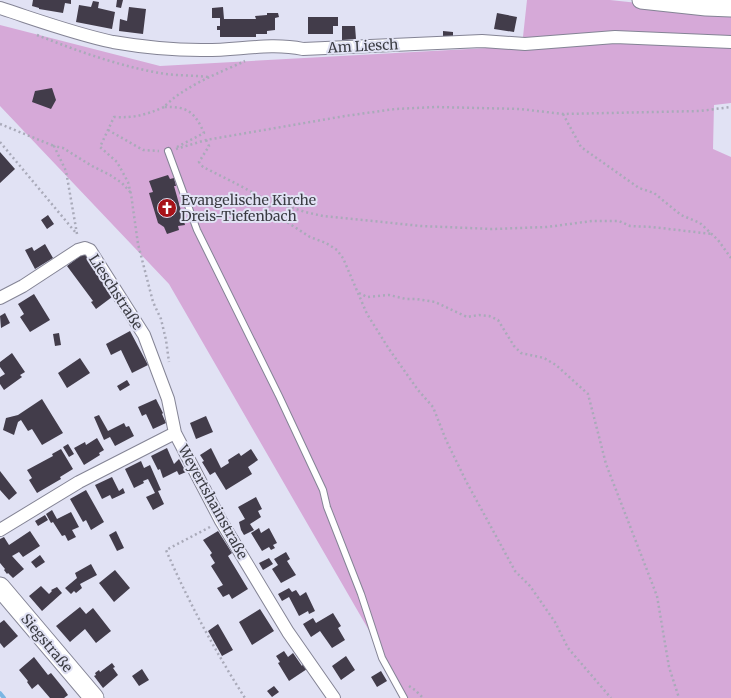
<svg xmlns="http://www.w3.org/2000/svg" width="731" height="698" viewBox="0 0 731 698" font-family="Merriweather,serif">
	<style>
		.green { fill: #d6a9d8 }
		.lines { fill: none; stroke-linecap: round; stroke-linejoin: round }
		.stream { stroke: #7bb6e3; stroke-width: 4 }
		.building { fill: #423c4a }
		.lane-casing { stroke: #848495; stroke-width: 8 }
		.street-casing { stroke: #848495; stroke-width: 14 }
		.secondary-casing { stroke: #848495; stroke-width: 19 }
		.primary-casing { stroke: #848495; stroke-width: 21 }
		.path { stroke: #a9aab9; stroke-width: 2.5; stroke-dasharray: 2 3; stroke-linecap: butt }
		.lane { stroke: #fff; stroke-width: 6 }
		.street { stroke: #fff; stroke-width: 12 }
		.secondary { stroke: #fff; stroke-width: 17 }
		.primary { stroke: #fff; stroke-width: 19 }
		.labels { text-anchor: middle; dominant-baseline: central; stroke-width: 4; stroke-linejoin: round; paint-order: stroke }
		.street-label { font-size: 14px; fill: #3b3c43; stroke: #e1e2f4 }
		.poi-label { font-size: 14px; fill: #3b3c43; stroke: #e1e2f4; text-anchor: start }
	</style>
	<rect width="100%" height="100%" fill="#e1e2f4"/>
	<path class="green" d="M527,0H610L731,13V103L714,105L713,149L731,157V698H408L169,284L0,106V25L160,66L522,46Z"/>
	<g class="lines">
		<path class="stream" d="M0,693L4,698"/>
	</g>
	<path class="building" d="M33,0H71V4L65,3L63,13L39,9V8L32,6Z
		M117,0H123L121,8L116,7Z
		M93,1L99,2L98,8L115,12L112,29L76,22L79,5L91,7Z
		M129,7L146,9L143,34L119,31L120,19L127,21Z
		M223,7L224,19H256L255,16L267,15V13H278L279,17L275,18V30L267,31V34H256V37H220V30H217V26H220V18H212V8Z
		M497,13L517,17L514,32L494,29Z
		M308,17H338V26H333V34H308Z
		M342,26H355L356,39L342,40Z
		M443,31L453,32V36H443Z
		M52,88L56,100L51,109L32,102L35,91Z
		M0,152L15,169L0,183Z
		M168,175L170,179L174,178L176,186H174L185,225L178,226L179,230L167,234L164,227L158,223L149,193L153,192L149,181Z
		M48,215L54,224L47,229L41,220Z
		M45,244L53,258L35,269L25,250L32,247L34,251Z
		M84,253L110,288L108,290L112,297L96,309L91,302L93,301L67,266Z
		M34,294L50,320L30,332L20,317L24,314L18,304Z
		M5,313L10,323L1,328L0,316Z
		M130,331L148,365L132,373L121,350L111,355L106,344Z
		M59,333L61,345L55,346L53,334Z
		M12,353L25,372L20,375L22,377L4,390L0,384V377L5,374L0,367V362Z
		M80,358L90,373L67,388L58,373Z
		M127,380L130,385L120,391L117,386Z
		M42,399L63,433L42,445L32,429L28,431L21,420L18,422L14,435L3,430L6,418L18,415Z
		M156,399L163,413L162,414L166,423L153,429L146,414L142,416L138,407Z
		M99,415L108,431L124,423L126,427L129,426L134,436L115,446L110,437L104,440L94,417Z
		M206,416L213,432L196,439L190,423Z
		M97,438L104,450L99,453L100,455L84,465L74,448L85,442L86,445Z
		M68,444L74,454L69,457L63,447Z
		M167,448L174,464L179,459L186,472L179,475L177,471L163,478L160,469L158,470L151,456Z
		M211,448L221,468L229,463L228,460L239,453L241,456L251,449L258,460L248,467L252,474L226,490L215,472L210,475L202,462L204,461L200,455Z
		M61,449L73,469L60,477L61,479L37,493L29,480L32,478L27,470L53,456L52,454Z
		M141,461L144,468L150,465L161,490L158,491L164,504L153,510L146,497L155,493L148,479L143,481L144,483L134,488L125,469Z
		M0,471L17,493L9,500L0,490Z
		M112,477L119,491L123,488L125,493L112,499L110,495L102,499L95,485Z
		M86,490L104,522L91,530L86,520L83,522L70,499Z
		M256,497L262,509L258,511L261,517L250,524L254,530L244,535L241,530L239,522L245,519L238,507Z
		M52,510L57,519L71,512L79,527L72,530L76,537L68,541L65,535L62,536L53,522L51,523L46,514Z
		M45,515L48,520L38,526L35,521Z
		M259,528L261,533L269,528L277,543L273,545L275,548L271,550L269,547L262,551L251,533Z
		M30,531L40,546L23,557L19,552L12,556L24,569L13,578L8,573L7,574L4,570L5,569L0,563V539L4,537L9,545Z
		M116,531L124,548L117,551L109,535Z
		M218,531L232,553L228,556L248,589L232,599L229,594L223,597L217,588L223,585L211,566L215,563L210,555L212,553L203,540Z
		M286,552L290,559L287,561L296,575L281,583L272,569L278,565L274,559Z
		M40,555L45,562L36,568L31,562Z
		M269,558L273,564L263,570L259,563Z
		M91,564L97,575L80,584L82,588L76,593L74,591L71,594L65,588L77,578L75,573Z
		M115,570L130,588L114,602L99,583Z
		M41,586L49,594L52,591L51,590L57,587L62,593L42,611L29,596Z
		M289,588L292,592L296,590L300,596L306,592L315,611L309,614L308,611L299,616L289,597L282,601L278,594Z
		M80,607L86,614L93,608L111,631L96,643L85,629L70,642L56,626Z
		M260,609L274,631L252,645L239,622Z
		M333,613L341,626L338,628L345,640L332,648L320,631L311,637L303,624L313,618L316,623Z
		M4,620L18,636L4,648L0,643V623Z
		M218,624L233,650L222,656L208,631Z
		M284,651L288,657L293,653L302,666L303,664L307,669L289,681L278,663L280,662L276,656Z
		M346,656L355,670L341,680L332,666Z
		M34,657L48,675L51,673L64,689L68,695L64,698H50L38,684L32,689L27,682L28,681L19,670Z
		M112,663L115,667L113,668L118,675L103,688L94,676L96,675L95,673L99,670L100,672Z
		M142,669L149,680L139,686L132,676Z
		M381,671L387,681L377,687L371,677Z
		M274,686L279,692L272,697L267,691Z"/>
	<g class="lines">
		<g class="lane-casing">
			<path id="lane" d="M168,151L197,230L279,396L323,490L327,507L361,594L382,658L404,698"/>
		</g>
		<g class="street-casing">
			<path id="street" d="M0,8C37,20 75,34 113,42C142,47 171,50 201,50C235,51 269,42 303,49L482,41L525,44L615,37L731,42
				M0,298L23,286L78,250L85,248L90,250L144,335L168,399L175,433
				M0,530L79,482L175,433L221,521L288,632L334,698"/>
		</g>
		<g class="secondary-casing">
			<path id="secondary" d="M641,0L706,7L731,8"/>
		</g>
		<g class="primary-casing">
			<path id="primary" d="M0,587L94,698"/>
		</g>
		<path class="path" d="M37,35C75,50 113,64 154,72C172,76 191,75 209,77
			M164,107C146,115 134,118 114,117L100,147L117,162L128,182L131,194L138,244L153,302L161,319L166,340L169,362
			M563,114L581,147L639,188L654,193L681,215L700,223L718,240L731,258
			M0,124L54,146
			M108,130L143,150L159,151
			M206,140L209,146L199,162L203,167L235,183L263,198L305,212L323,216L421,226L492,229L547,227L592,221H619L630,226L652,227L712,234
			M0,142L76,233
			M177,147L204,133C195,112 187,106 164,107C184,86 219,73 245,61
			M176,149L206,140L345,116L395,109L436,107L520,109L563,114L700,111L731,107
			M263,198L276,215L310,237L326,243L337,250L343,258L367,314L389,349L418,390L433,407L446,440L466,481L515,571L530,586L555,622L568,648L611,698
			M77,234L66,171L54,146L63,148L92,166L110,175L122,183L131,193
			M359,293L367,297L389,295L406,299H416L435,302L467,317L479,315L489,316L498,320L514,346L521,353L544,358L556,365L588,394L606,464L657,596L669,667L679,698
			M210,527L166,550C188,601 215,651 245,698
			M409,686L415,690L423,698"/>
		<use href="#lane" class="lane"/>
		<use href="#street" class="street"/>
		<use href="#secondary" class="secondary"/>
		<use href="#primary" class="primary"/>
	</g>
	<defs>
		<g id="church-disc" transform="scale(1)"><circle r="9.5" fill="#a71218" stroke="#e1e2f4"/><path d="M-1.2-6h2.4v3.5h3.3v2.4h-3.3V6h-2.4V-.1h-3.3v-2.4h3.3Z" fill="#fff"/></g>
	</defs>
	<g fill-rule="evenodd">
		<use href="#church-disc" x="167" y="208"/>
	</g>
	<g class="labels">
		<g class="street-label">
			<text transform="translate(363 46) rotate(-3)">Am Liesch</text>
			<text transform="translate(116 292) rotate(57)">Lieschstraße</text>
			<text transform="translate(213 502) rotate(61)">Weyertshainstraße</text>
			<text transform="translate(47 643) rotate(50)">Siegstraße</text>
		</g>
		<g class="poi-label">
			<text x="181" y="200">Evangelische Kirche<tspan x="181" dy="16">Dreis-Tiefenbach</tspan></text>
		</g>
	</g>
</svg>
